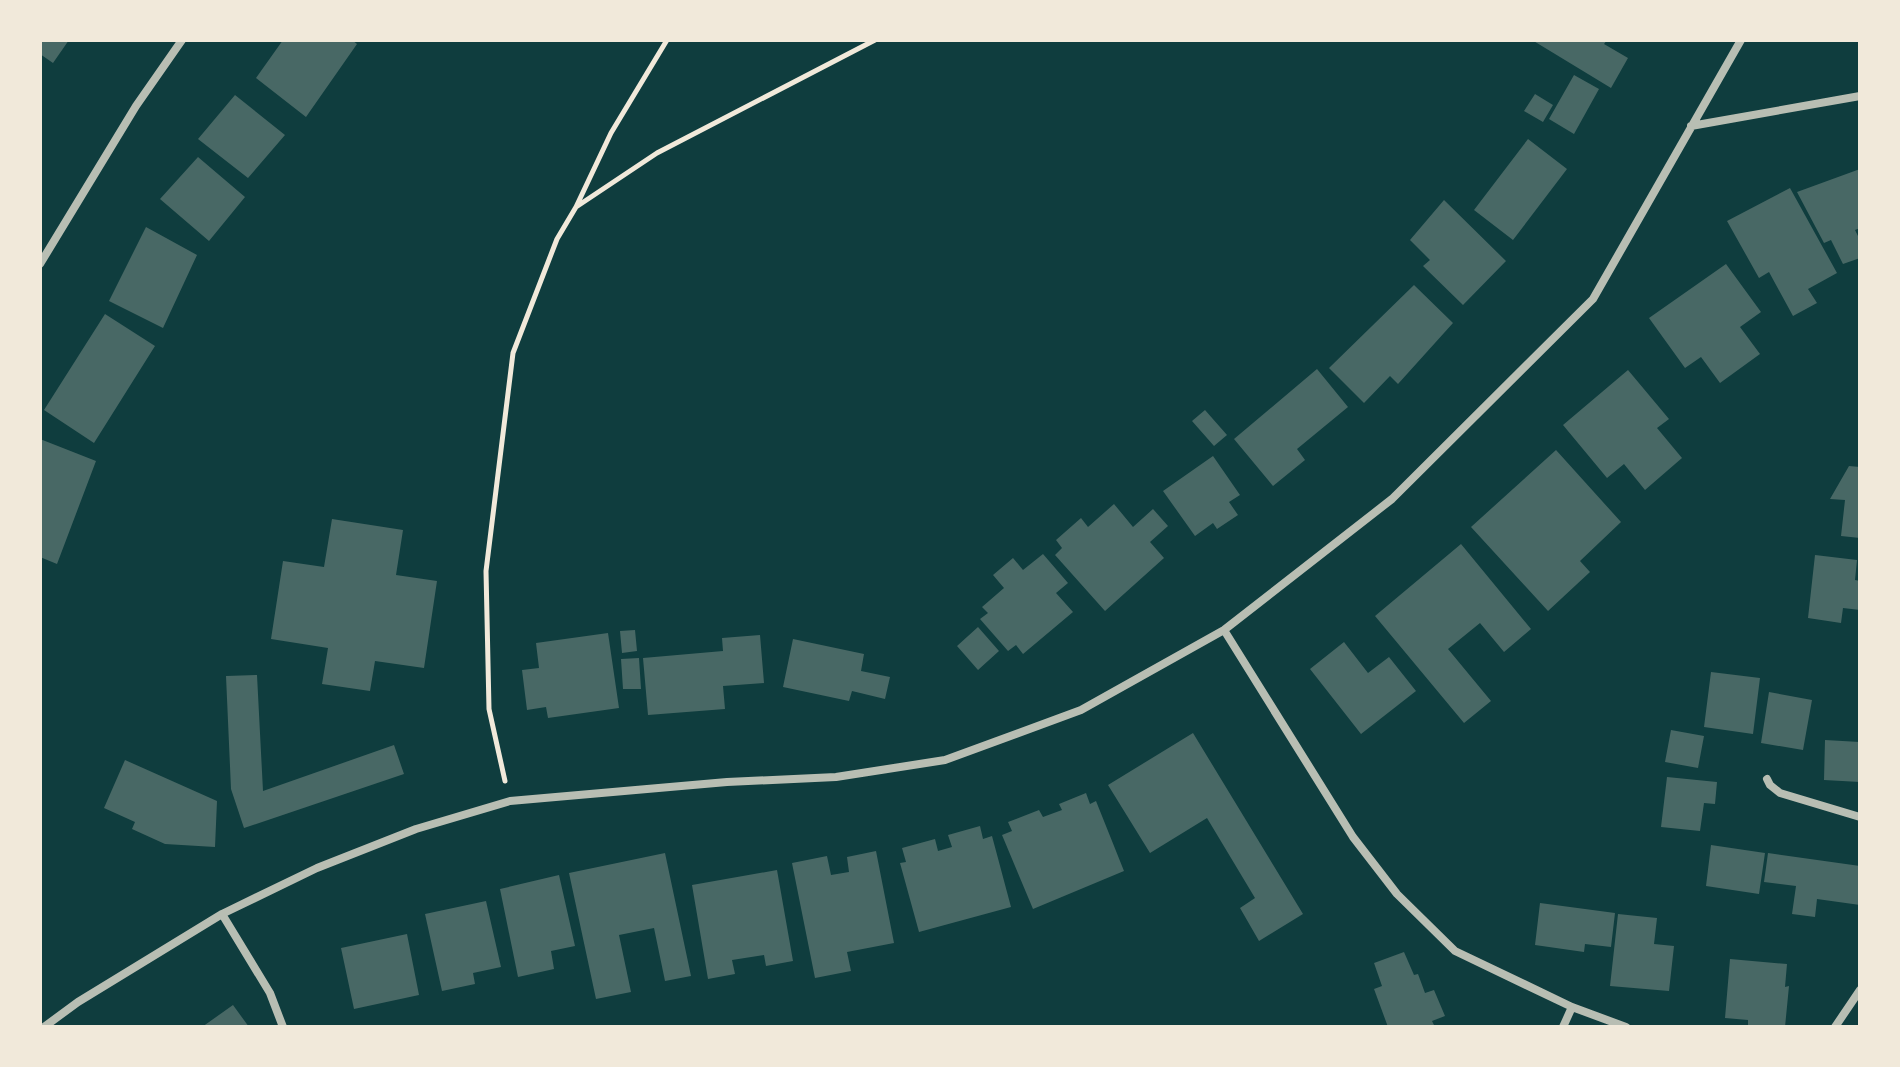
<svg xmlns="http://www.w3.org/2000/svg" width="1900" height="1067" viewBox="0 0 1900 1067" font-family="Mulish,sans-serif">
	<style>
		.building { fill: #486865 }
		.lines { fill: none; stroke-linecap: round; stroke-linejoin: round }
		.path { stroke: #f1e9da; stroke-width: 5 }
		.minor { stroke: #b8beb3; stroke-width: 8 }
	</style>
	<rect width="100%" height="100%" fill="#0f3d3e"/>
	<path class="building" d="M40,40H69L53,63L40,54Z
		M283,40H352L357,44L306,117L256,78Z
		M1532,40H1607L1604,44L1628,58L1611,88Z
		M1574,75L1599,89L1574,134L1549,119Z
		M1535,94L1553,105L1543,122L1524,111Z
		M235,95L285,135L248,178L198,139Z
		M1528,139L1567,169L1513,240L1474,210Z
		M198,157L245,197L209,241L160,199Z
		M1860,169V228L1855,230L1860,240V258L1843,264L1831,240L1824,243L1797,192Z
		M1790,188L1837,273L1808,289L1817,303L1793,316L1769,272L1759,278L1727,221Z
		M1444,200L1506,261L1463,305L1423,266L1430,260L1410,240Z
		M146,227L197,255L163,328L109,301Z
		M1726,264L1761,312L1740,327L1760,354L1720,383L1701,357L1685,368L1649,318Z
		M1414,285L1453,323L1398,384L1390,376L1364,403L1329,368Z
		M105,314L155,346L94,443L44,410Z
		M1317,369L1348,407L1297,449L1305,460L1273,486L1234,439Z
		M1628,370L1669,419L1657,428L1682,458L1645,490L1624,464L1607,478L1563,425Z
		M1205,410L1227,435L1214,446L1192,421Z
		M40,439L96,461L57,564L40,557Z
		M1556,450L1621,522L1580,561L1590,572L1548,611L1471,527Z
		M1213,456L1240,495L1229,502L1238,515L1217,529L1213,523L1195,536L1163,491Z
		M1849,466L1860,467V538L1841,536L1845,500L1830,499Z
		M1114,504L1133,527L1153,509L1168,526L1150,542L1164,558L1105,611L1055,555L1062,548L1056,540L1081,518L1088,527Z
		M332,519L403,530L396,575L437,581L424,668L375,661L370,691L322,684L328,648L271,639L283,561L324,567Z
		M1461,544L1531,629L1504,652L1480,623L1448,649L1491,701L1464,723L1375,616Z
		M1043,554L1068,583L1056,593L1073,612L1023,654L1016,645L1008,651L980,619L988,613L982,607L1004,588L993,575L1013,558L1023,570Z
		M1815,555L1857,560L1855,580L1860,581V610L1843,608L1841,623L1808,618Z
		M978,627L999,651L978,670L957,646Z
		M635,630L637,651L622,653L620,631Z
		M608,633L619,708L548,718L546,707L527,710L522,670L539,668L536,643Z
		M760,635L764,683L723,686L725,709L648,715L643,658L723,651L722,638Z
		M793,639L864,654L861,671L890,677L885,699L852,691L849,701L783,687Z
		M1344,642L1368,673L1389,657L1416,691L1361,734L1310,669Z
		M639,658L641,689H623L621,659Z
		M1711,672L1760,678L1753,734L1704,727Z
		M257,675L263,791L394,745L404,774L244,828L231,789L226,676Z
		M1769,692L1812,700L1803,750L1761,743Z
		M1671,730L1704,736L1698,768L1665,762Z
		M1193,733L1303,914L1259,941L1240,908L1255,898L1207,818L1150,853L1108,785Z
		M1825,740L1860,742V782L1824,780Z
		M125,760L217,801L215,847L165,844L132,829L135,822L104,808Z
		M1667,777L1717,782L1715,804L1704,803L1700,831L1661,827Z
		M1086,793L1090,804L1096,801L1124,871L1033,909L1002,835L1012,831L1008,822L1039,810L1043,817L1062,810L1059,804Z
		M980,826L983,839L992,836L1011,907L919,932L900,863L906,862L902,848L935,839L938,851L952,847L948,835Z
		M1711,845L1765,853L1759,894L1706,886Z
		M876,851L894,943L847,952L851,971L815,978L792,863L827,856L831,875L849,872L847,857Z
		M665,853L691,976L665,981L654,928L619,935L631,992L596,999L569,873Z
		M1768,853L1860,866V905L1817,899L1815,917L1792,914L1796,886L1764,882Z
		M777,870L793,961L766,966L764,955L732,960L735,974L708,979L692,885Z
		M559,875L575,946L551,951L554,969L518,977L500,889Z
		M486,901L501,967L473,973L475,984L442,991L425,914Z
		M1540,903L1615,913L1611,947L1585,944L1584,952L1535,945Z
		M1618,914L1657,918L1654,944L1674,946L1669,991L1610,986Z
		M407,934L419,995L354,1009L341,948Z
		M1404,952L1414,975L1418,974L1425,993L1434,990L1445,1016L1432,1021L1435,1027H1388L1374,989L1382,986L1374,963Z
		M1730,959L1787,964L1785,987L1789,986L1785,1027H1748V1020L1725,1018Z
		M233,1005L249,1027H202Z"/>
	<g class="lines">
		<path class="path" d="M576,207L611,133L667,40
			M505,781L489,709L486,571L513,353L557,239L576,207L657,153L875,40"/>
		<path class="minor" d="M1691,126L1860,96
			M40,264L136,106L182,40
			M1224,630L1353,837L1397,894L1455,951L1572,1007L1626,1027
			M1767,779L1770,785L1780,793L1860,817
			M222,914L270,993L283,1027
			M44,1027L78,1002L222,914L317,868L416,829L510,801L727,782L836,777L945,760L1081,710L1224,630L1392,499L1593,299L1741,40
			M1563,1027L1572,1007
			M1835,1027L1860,990"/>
	</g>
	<rect width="1900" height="1067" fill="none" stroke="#f1e9da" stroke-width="84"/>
</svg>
